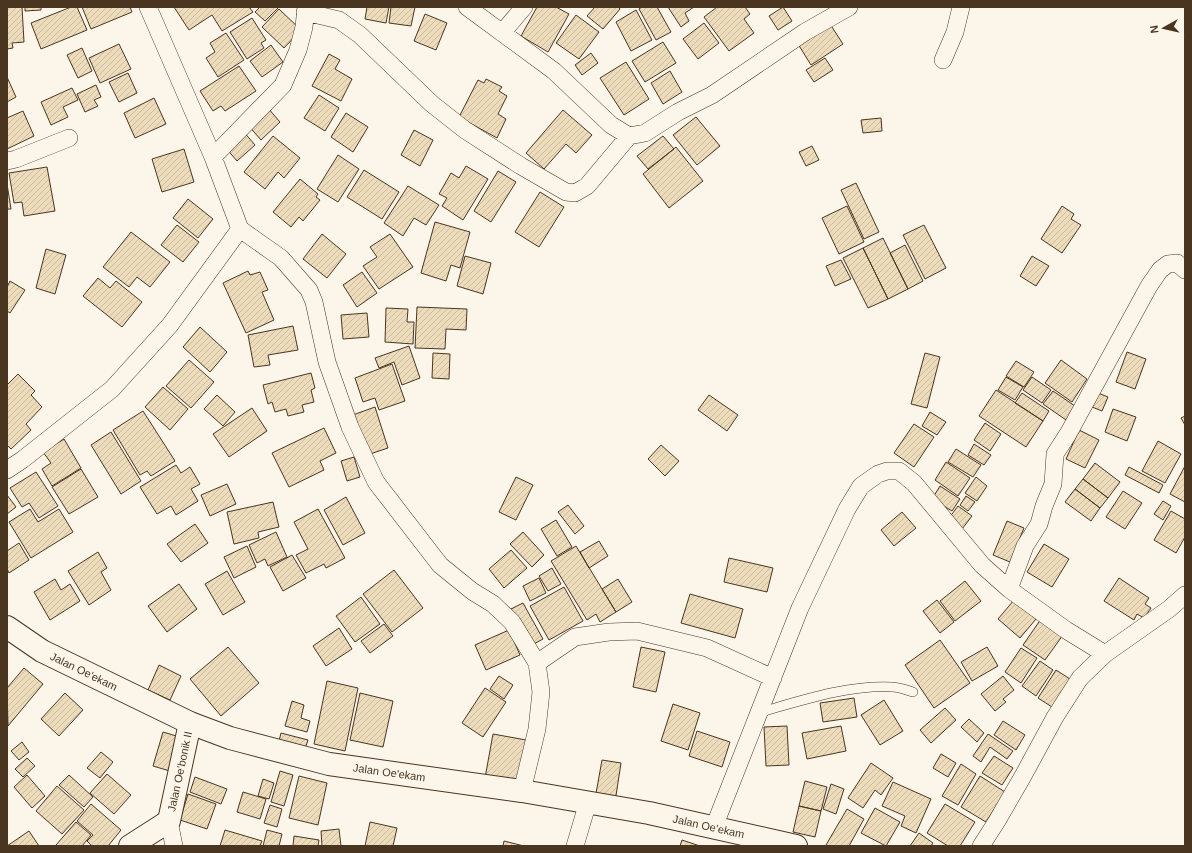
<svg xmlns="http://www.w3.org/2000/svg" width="1192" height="853" viewBox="0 0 1192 853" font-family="Helvetica,sans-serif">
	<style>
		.building { fill: url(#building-hatch); stroke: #4a3520 }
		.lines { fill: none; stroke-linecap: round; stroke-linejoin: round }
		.service-casing { stroke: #4a3520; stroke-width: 10 }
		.minor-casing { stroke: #4a3520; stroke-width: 18 }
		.tertiary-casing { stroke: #4a3520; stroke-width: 24 }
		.service { stroke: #fbf6e9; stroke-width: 9 }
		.minor { stroke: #fbf6e9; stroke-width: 17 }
		.tertiary { stroke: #fbf6e9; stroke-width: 22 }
		.labels { text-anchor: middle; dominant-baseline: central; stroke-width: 3; stroke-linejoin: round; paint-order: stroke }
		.street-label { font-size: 11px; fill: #4a3520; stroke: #fbf6e9 }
	</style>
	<defs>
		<pattern id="building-hatch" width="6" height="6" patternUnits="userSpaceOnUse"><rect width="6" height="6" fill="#ecdcbc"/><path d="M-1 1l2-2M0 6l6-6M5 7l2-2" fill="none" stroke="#ccbda1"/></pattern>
	</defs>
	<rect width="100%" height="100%" fill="#fbf6e9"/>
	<path class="building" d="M7,7H22L24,42L12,43L13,48L7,49Z
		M25,7H41V10L25,11Z
		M71,7H77L87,30L41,49L31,23Z
		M82,7H130L132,12L91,29Z
		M174,7H249L253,12L222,31L212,15L189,30Z
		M260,7H276L278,8L265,21L255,12Z
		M367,7H389L386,23L365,19Z
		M391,7H415L411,26L389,23Z
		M537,7H556L569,14L548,52L521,36Z
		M595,7H618L620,9L603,29L587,16Z
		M642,7H657L671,32L656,40L639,9Z
		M668,7H694L685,13L689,21L681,27Z
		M717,7H745L750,14L744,19L754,33L729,51L704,17Z
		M783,7L792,21L778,30L769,16Z
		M279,9L301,30L284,48L262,27Z
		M636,10L652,40L631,51L616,22Z
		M425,14L447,23L436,50L414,41Z
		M576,15L599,32L579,59L556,43Z
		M252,18L266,40L261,43L264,48L247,59L230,32Z
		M704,23L719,43L698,59L683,39Z
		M830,24L843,44L811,65L798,44Z
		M226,33L244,60L218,77L206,58L215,52L210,43Z
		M663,42L676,63L645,82L632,61Z
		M119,44L131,69L100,83L89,58Z
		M271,45L283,62L262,77L250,61Z
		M82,48L92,71L78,78L67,55Z
		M591,53L598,63L582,75L575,65Z
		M329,54L340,60L335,69L352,79L341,101L312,86Z
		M825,58L833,70L814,82L806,70Z
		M626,62L649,99L624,115L600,78Z
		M239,66L256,91L225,111L221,106L213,111L200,91Z
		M670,71L682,92L663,104L651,83Z
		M128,73L137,93L119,102L109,82Z
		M7,77L16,97L7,102Z
		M486,79L502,87L499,91L507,96L498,114L506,119L497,138L459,117L478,80L484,83Z
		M96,85L101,97L94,100L98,106L85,112L77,94Z
		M72,88L78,100L63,107L68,117L51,125L41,102Z
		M319,95L339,108L325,131L304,118Z
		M154,98L166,124L135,138L124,113Z
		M267,107L280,122L261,140L247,124Z
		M563,110L592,135L576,153L566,144L544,169L526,153Z
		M23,111L34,136L7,149V118Z
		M346,113L368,127L353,152L331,137Z
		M696,117L720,146L697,165L673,135Z
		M881,118L882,131L863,133L861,120Z
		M414,130L433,140L420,166L401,155Z
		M243,131L255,145L237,161L225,147Z
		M273,136L300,158L284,178L278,172L265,189L244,172Z
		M663,136L674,149L648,169L637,156Z
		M812,146L819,160L806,166L799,152Z
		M676,147L703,181L669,208L643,174Z
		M184,149L194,182L162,192L152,159Z
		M338,155L359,169L338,202L317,189Z
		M466,166L488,179L463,220L442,206L447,198L439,194L451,173L459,178Z
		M47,167L55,211L24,216L22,202L14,203L9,173Z
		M364,170L399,192L382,219L347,197Z
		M498,171L516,182L491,222L474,211Z
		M300,179L318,194L316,197L320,200L303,221L299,217L291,227L273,212Z
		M856,183L879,232L864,239L841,190Z
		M7,184L11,209H7Z
		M408,186L439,205L426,225L414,218L403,236L384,223Z
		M540,192L564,207L539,247L515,232Z
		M188,199L213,219L198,238L173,218Z
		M847,206L864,242L839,254L822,218Z
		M1062,206L1074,214L1071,219L1081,225L1062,253L1041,239Z
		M435,222L470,232L460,268L451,265L446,281L421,273Z
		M177,225L199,242L183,262L161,245Z
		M924,225L946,268L925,279L903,235Z
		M131,232L170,262L150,287L137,277L129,287L103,267Z
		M322,234L346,254L327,278L303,259Z
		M390,234L413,267L379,289L363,266L377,257L370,247Z
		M883,238L908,289L888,299L863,248Z
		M905,245L923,281L908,289L890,253Z
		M863,248L888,299L868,308L843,258Z
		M46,249L66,255L55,294L36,288Z
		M465,256L491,263L483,294L457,286Z
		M1032,256L1049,266L1036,286L1020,276Z
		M841,260L851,279L835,286L826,266Z
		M248,271L250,275L260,272L268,290L262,292L274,320L246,333L223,283Z
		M362,272L377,293L357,307L343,285Z
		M98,278L110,288L116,281L142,302L122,327L83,296Z
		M10,281L25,290L10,313L7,311V287Z
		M417,307L467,309L466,330L446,329L445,349L415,348Z
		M386,308L408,309L407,322H414L413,344L385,342Z
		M367,313L369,337L343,339L341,315Z
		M293,326L298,350L268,355L270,365L254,367L248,335Z
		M200,327L227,352L210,372L183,347Z
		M409,346L420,378L402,385L394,362L379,368L375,358Z
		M1127,352L1146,359L1135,389L1116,382Z
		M433,353L450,354L449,379L432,378Z
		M925,353L940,357L927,408L911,404Z
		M189,360L214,382L191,408L166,386Z
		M1061,360L1087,379L1072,402L1045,383Z
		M1016,361L1034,372L1024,387L1006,376Z
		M392,364L405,401L379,410L375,398L363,402L355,378Z
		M311,373L315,388L311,390L314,402L302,405L304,412L288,416L286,409L275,412L272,402L268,404L263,385Z
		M18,374L35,391L31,395L42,407L26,424L31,430L11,449L7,445V385Z
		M1006,377L1023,387L1015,400L998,390Z
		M1032,377L1051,390L1042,403L1023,390Z
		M163,387L188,409L170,430L145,407Z
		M996,390L1043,421L1026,447L979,416Z
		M1053,391L1075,406L1066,420L1043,404Z
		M1022,393L1049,411L1043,421L1015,403Z
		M1098,393L1108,397L1102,411L1092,407Z
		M217,395L235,412L223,426L204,409Z
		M709,395L738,415L727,431L698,410Z
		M375,407L388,448L367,455L350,416Z
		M252,408L267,431L229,457L213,434Z
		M1113,409L1136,417L1127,441L1105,432Z
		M143,411L175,461L151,476L147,471L140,475L113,430Z
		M930,412L946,422L937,435L922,426Z
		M1185,416V425L1181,418Z
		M985,423L1001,434L990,451L974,440Z
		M914,424L934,437L914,467L894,453Z
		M324,428L336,453L320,461L324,470L289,487L272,453Z
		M1079,430L1099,440L1085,468L1066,459Z
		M111,432L141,481L121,494L91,445Z
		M64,439L81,468L52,486L42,469L51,463L43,452Z
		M1158,441L1181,454L1165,483L1142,471Z
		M974,444L991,455L984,465L968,455Z
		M661,445L679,461L665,476L648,459Z
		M956,449L981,465L973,477L948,462Z
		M354,457L360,477L347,481L341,461Z
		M946,462L970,478L958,496L935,480Z
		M1095,463L1120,482L1108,498L1083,479Z
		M176,465L181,473L190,467L200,484L191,489L198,501L176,515L171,506L157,514L140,487Z
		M1185,466V502L1170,494Z
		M1129,467L1163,485L1159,493L1125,475Z
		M81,469L98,497L69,514L52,487Z
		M36,472L58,506L39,518L29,503L22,507L10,488Z
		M516,477L533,485L516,520L499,512Z
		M976,477L987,486L977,501L965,493Z
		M1083,479L1108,498L1100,508L1075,489Z
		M227,484L236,504L210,516L201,495Z
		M940,486L960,499L952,511L932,499Z
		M1075,489L1100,508L1091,521L1065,502Z
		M1123,491L1142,503L1125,529L1106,517Z
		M7,495L16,507L7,514Z
		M966,496L975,502L968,511L960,505Z
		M346,497L365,533L343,545L324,510Z
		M1163,501L1171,506L1163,520L1154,514Z
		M273,502L279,527L258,532L259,538L234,544L227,512Z
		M568,505L584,526L575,534L558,512Z
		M958,506L972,516L962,529L949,518Z
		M30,509L38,522L59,509L73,532L31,558L9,522Z
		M318,509L345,558L326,568L324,564L306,573L296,555L308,549L294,522Z
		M1171,511L1185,519V537L1176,553L1154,540Z
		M902,512L916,528L894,546L881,530Z
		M556,520L572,547L557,556L541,529Z
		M1007,521L1024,528L1010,562L993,555Z
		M195,524L208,543L181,562L167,544Z
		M276,532L287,557L268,566L265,559L257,563L249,545Z
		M523,532L544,555L532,567L510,544Z
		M599,541L608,556L589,568L580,552Z
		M19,543L29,560L9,573L7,569V551Z
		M1044,544L1069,559L1052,587L1027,572Z
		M247,546L256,567L234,578L224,557Z
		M576,546L616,612L600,622L596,614L587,620L551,561Z
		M511,550L527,568L504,588L489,569Z
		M98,552L107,568L101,572L111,590L89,605L68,571Z
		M292,555L306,578L283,591L270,567Z
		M729,558L773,568L767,592L724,582Z
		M552,568L561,584L548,591L539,576Z
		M394,570L423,608L392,632L363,594Z
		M227,571L245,602L223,615L205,584Z
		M539,578L546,593L530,601L523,586Z
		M1119,578L1149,598L1145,604L1151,608L1144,618L1137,614L1134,620L1104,601Z
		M55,579L61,590L70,584L80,601L50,620L34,592Z
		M618,579L632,602L616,612L602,589Z
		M965,581L981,601L955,621L940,601Z
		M179,584L197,609L167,632L148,606Z
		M564,587L583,621L549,640L530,606Z
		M690,594L743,609L735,638L681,623Z
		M361,597L380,624L355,642L336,616Z
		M937,600L954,622L940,633L923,611Z
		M1014,600L1036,619L1020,638L998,619Z
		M523,603L543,639L530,646L509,610Z
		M1041,619L1063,635L1045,660L1023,645Z
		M384,624L393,636L370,653L361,641Z
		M339,628L352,649L326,666L313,646Z
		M509,630L520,655L486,670L475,645Z
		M940,640L970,683L934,708L905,665Z
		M228,647L259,683L221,716L190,679Z
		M641,647L665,652L656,692L633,687Z
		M987,647L998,666L972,681L961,662Z
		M1021,648L1037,658L1021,683L1005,672Z
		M1040,661L1053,670L1036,696L1022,686Z
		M159,665L181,676L170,700L148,690Z
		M24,668L43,684L8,726L7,688Z
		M1056,670L1070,679L1052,707L1038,698Z
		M499,676L513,685L504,699L490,689Z
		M1003,676L1014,690L1003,699L1006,702L995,711L981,694Z
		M327,681L358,688L345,751L314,744Z
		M485,688L506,702L483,737L462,723Z
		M65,693L83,710L59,736L41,719Z
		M360,693L393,701L383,747L350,740Z
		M854,698L857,717L823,722L820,703Z
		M884,700L903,731L880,745L861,715Z
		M292,701L304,705L301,718L310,721L307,732L285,726Z
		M673,704L700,713L688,750L661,741Z
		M945,708L956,720L931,743L920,730Z
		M969,719L984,733L977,742L961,727Z
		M1003,721L1025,735L1016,750L994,735Z
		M787,726L789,765L766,766L764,727Z
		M841,726L846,751L807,759L802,733Z
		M697,731L730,742L722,767L689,756Z
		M163,732L183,738L173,772L153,766Z
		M281,733L308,740L304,752L278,745Z
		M493,734L526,740L517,784L485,778Z
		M988,734L1013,751L1007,759L990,747L981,762L973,756Z
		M22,742L29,752L19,760L11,751Z
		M101,752L113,762L100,778L87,768Z
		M941,754L956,763L948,777L933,768Z
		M994,756L1013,768L1002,785L982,773Z
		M27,758L35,766L23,777L15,769Z
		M602,760L621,763L615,802L595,799Z
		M871,763L893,778L881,795L875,790L863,808L848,798Z
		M961,764L976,774L958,805L942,796Z
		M280,771L293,775L284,806L271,802Z
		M107,774L131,795L114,814L90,793Z
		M27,775L45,796L32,808L14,787Z
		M69,775L93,797L84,807L59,785Z
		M299,776L327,783L318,825L289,818Z
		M980,776L1005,792L986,822L961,807Z
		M195,777L227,789L221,804L190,792Z
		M263,779L274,783L269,799L258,796Z
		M805,781L827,787L821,811L799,806Z
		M893,782L931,799L916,833L901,826L905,816L882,806Z
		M831,784L844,789L836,814L823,809Z
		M57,786L84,810L62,834L36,811Z
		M243,792L266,799L260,819L237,812Z
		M188,794L216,804L207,829L180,820Z
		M91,804L121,830L108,846H92L87,841L93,835L77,821Z
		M945,804L975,822L960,846H948L927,833Z
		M270,805L282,809L277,827L264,823Z
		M799,806L821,811L815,837L793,832Z
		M875,808L900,822L886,846L861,833Z
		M847,809L864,819L849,846H828L826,845Z
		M76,822L91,835L82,846H57L56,845Z
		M370,822L397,828L393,846H365Z
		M339,829L341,846H322L321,831Z
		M225,830L262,841L260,846H220Z
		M267,830L282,834L279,846H263Z
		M29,831L39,846H7Z
		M919,833L933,843L931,846H910Z
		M294,836L319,840L318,846H293Z
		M682,840L700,846H680Z
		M504,841L524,846H503Z"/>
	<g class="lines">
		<g class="service-casing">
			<path id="service" d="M761,712C803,700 847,685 892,687C899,687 906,690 913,692"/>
		</g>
		<g class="minor-casing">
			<path id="minor" d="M148,7L213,157L240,229L281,258L309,290L314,302L327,362L350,427L376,482L440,565L472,591L493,604L512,622L537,663L541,692L537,729L522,791
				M467,7L554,71L611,125L629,136L645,133L678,112L712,95L805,32L849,7
				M305,12L339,20L360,35L432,104L465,130L521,166L566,192L575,193L587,186L629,136
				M502,33L524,7
				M943,60L955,32L961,7
				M213,157L283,85L298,50L304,27L306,7
				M7,161L16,159L69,138
				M7,470L22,460L112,389L170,325L240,229
				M1009,589L1025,546L1039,524L1044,506L1053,484L1055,454L1068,434L1149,286L1160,270L1168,264L1177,263L1185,270
				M537,663L575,637L609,632L637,631L707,648L773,678
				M169,821L174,846
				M714,827L800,608L847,509L861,486L878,474L887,471H899L914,483L982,565L1009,589L1066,630L1105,654
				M575,846L588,802
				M981,846L997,821L1023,776L1055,717L1080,678L1105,654L1169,609L1185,595"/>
		</g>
		<g class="tertiary-casing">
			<g id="tertiary">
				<path id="s1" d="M7,627L42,651L190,723L230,738L329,764L522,791L649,813L796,846"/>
				<path id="s2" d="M130,846L169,821L190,723"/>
			</g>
		</g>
		<use href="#service" class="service"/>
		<use href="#minor" class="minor"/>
		<use href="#tertiary" class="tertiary"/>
	</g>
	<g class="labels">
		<g class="street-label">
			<text stroke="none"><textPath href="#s1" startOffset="89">Jalan Oe'ekam</textPath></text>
			<text stroke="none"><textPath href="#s2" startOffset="97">Jalan Oe'bonik II</textPath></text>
			<text stroke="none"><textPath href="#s1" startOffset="413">Jalan Oe'ekam</textPath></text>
			<text stroke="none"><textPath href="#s1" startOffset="737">Jalan Oe'ekam</textPath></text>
		</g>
	</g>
	<rect width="1192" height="853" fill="none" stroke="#4a3520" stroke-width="16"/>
	<g transform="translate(1164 28) rotate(262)" stroke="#fbf6e9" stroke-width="3" paint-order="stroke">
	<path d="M0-3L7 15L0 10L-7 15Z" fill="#4a3520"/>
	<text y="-6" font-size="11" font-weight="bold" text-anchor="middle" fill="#4a3520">N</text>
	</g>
</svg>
